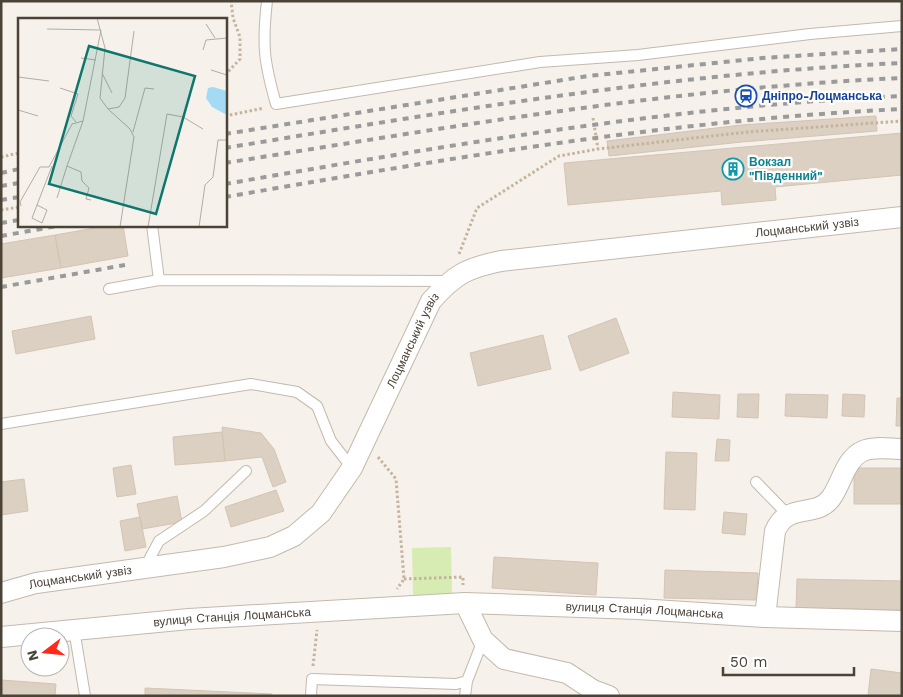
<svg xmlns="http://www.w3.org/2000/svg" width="903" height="697" viewBox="0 0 903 697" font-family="'Work Sans',sans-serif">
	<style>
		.green { fill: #d6ecb2 }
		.building { fill: #dcd0c2; stroke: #d4c4b2 }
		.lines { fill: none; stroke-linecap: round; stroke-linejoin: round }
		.lane-casing { stroke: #c3b9ac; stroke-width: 12 }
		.street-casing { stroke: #c3b9ac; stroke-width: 22 }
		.path { stroke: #c5b49d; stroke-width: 3; stroke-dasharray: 2.5 2.5; stroke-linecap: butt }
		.lane { stroke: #fff; stroke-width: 10 }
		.street { stroke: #fff; stroke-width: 20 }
		.rail { stroke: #9a9a9a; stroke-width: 4; stroke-dasharray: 6 6; stroke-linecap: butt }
		.labels { text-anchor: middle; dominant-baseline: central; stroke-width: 4.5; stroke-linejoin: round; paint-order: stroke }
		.transit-label { font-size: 12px; font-weight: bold; fill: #164399; stroke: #fff; text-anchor: start }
		.culture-label { font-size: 12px; font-weight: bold; fill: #0d838f; stroke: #fff; text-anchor: start }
		.street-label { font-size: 12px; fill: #4b4238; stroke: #fff }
		.inset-road { fill: none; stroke: #b2aca3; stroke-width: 1 }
		.view { fill: #0f766e; fill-opacity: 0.15; stroke: #0f766e; stroke-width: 2.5 }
		.inset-edge { fill: none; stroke: #4b4238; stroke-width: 2.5 }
	</style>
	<rect width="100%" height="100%" fill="#f6f2eb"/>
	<path class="green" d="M451,547L452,594L413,595L412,548Z"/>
	<path class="building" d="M876,116L877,131L742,142L609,156L607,141L741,125Z
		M902,133V175L775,187L776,200L722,205L721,191L568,205L564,163Z
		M112,225H123L128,256L61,268L55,235Z
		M55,235L61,268L1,278V244Z
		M91,316L95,339L16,354L12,331Z
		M616,318L629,353L580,371L568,336Z
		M543,335L551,369L478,386L470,353Z
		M673,392L720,395L719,419L672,417Z
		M738,394H759L758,418L737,417Z
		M786,394L828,395L827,418L785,416Z
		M843,394L865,395L864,417L842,416Z
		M897,398H902V426H896Z
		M222,427L261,433L274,449L286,482L273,487L262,457L225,461Z
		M222,432L225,461L175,465L173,437Z
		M717,439L730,440L729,461H715Z
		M666,452L697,453L695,510L664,509Z
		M131,465L136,494L117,497L113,468Z
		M854,468H902V504H854Z
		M24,479L28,511L1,515V482Z
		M276,490L284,511L231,527L225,507Z
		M177,496L182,522L142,529L137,504Z
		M724,512L747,514L745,535L722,533Z
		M140,517L146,547L125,551L120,521Z
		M494,557L598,563L596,595L492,588Z
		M665,570L758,573L757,600L664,598Z
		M797,579L902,581V610L796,608Z
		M871,669L902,673V696H868Z
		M1,680L56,684L55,696H1Z
		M145,688L272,694V696H145Z"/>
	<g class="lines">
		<g class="lane-casing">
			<path id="lane" d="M267,1C262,45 264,62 276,104L540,62L638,55L810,34L902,26
				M152,225L159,280L449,281
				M109,289L159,280
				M1,424L251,384L297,392L317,406L331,441L352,468
				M756,482L787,514
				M144,569L159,541L204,511L246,471
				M74,629L85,696
				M311,696L312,679L456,684L467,681L483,640
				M465,696L467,681"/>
		</g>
		<g class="street-casing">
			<g id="street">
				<path id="s1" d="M1,593L36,583L224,557L270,547L294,536L321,513L352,468L431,301C455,274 467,268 501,261L902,217"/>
				<path d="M465,603L483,640L504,659L567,673L593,690L609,696"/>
				<path d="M765,617L902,621"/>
				<path id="s2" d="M1,637L189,619L465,603L638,609L765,617L775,531C788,501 816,519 831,498C842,483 845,459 863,451C873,446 891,449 902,449"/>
			</g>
		</g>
		<path class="path" d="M225,75L240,59V37L233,18L231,1
			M225,116L264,108
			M593,118L598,149
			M1,157L19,153
			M1,210L19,207
			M459,254L477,208L559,156L598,149L747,132L902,121
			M378,457L396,479L404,579L397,589
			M404,579L463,577V585
			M313,666L317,630"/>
		<use href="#lane" class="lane"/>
		<use href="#street" class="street"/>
		<path class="rail" d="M225,134L588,76L763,58L902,49
			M225,148C450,111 674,73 902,63
			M225,163C450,127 674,88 902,78
			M1,173L19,169
			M225,184C450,145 674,106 902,96
			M1,186L19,183
			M225,197C451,158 673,120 902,109
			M1,200L19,197
			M1,223L19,220
			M1,236L63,225
			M1,287L125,265"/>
	</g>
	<defs>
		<g id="station-ring" transform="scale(1.125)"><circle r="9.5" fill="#fff" stroke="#1a4fb4" stroke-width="1.5"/><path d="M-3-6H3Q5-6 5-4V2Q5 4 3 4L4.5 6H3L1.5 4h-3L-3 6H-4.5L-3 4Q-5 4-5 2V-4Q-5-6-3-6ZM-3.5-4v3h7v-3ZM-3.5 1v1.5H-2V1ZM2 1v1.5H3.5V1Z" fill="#1a4fb4"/></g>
		<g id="building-ring" transform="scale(1.125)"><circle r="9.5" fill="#fff" stroke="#0f9aa8" stroke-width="1.5"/><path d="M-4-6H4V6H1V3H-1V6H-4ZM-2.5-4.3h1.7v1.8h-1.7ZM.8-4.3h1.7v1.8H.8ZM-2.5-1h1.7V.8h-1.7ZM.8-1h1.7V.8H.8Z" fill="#0f9aa8"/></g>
	</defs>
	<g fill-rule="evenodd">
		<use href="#station-ring" x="746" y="96"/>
		<use href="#building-ring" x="733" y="169"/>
	</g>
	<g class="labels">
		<g class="transit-label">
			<text x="762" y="96">Дніпро-Лоцманська</text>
		</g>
		<g class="culture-label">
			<text x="749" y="162">Вокзал<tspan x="749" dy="14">"Південний"</tspan></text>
		</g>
		<g class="street-label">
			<text stroke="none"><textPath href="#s1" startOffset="965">Лоцманський узвіз</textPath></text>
			<text stroke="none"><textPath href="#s1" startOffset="531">Лоцманський узвіз</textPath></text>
			<text stroke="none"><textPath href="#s1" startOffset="81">Лоцманський узвіз</textPath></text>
			<text stroke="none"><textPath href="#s2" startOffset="645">вулиця Станція Лоцманська</textPath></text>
			<text stroke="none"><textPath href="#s2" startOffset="232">вулиця Станція Лоцманська</textPath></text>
		</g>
	</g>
	<g transform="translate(18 18)">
		<rect width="209" height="209" fill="#f6f2eb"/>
		<path d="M195,69L209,73V97L194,89L188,80L190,70Z" fill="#a5daf5"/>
		<path class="inset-road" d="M79,0L87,30L82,80L90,91L112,111L116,119L102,209M188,6L197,20M29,11L83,12L65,103L49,148L63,154L64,163L71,170L68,181L73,182M185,32L188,22L209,20M63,40L78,42M193,52L209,57M84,55L94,75M0,59L31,63M42,70L60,76L53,98L58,104M90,91L101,89L107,80L116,13M0,92L20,98M115,114L127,70L136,71M195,159L200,122H209M39,180L49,148M19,187L29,192L24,205L14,200L34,148M3,188L2,184L22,149H31L54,106L65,103M130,209L149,96L165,99L185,111M181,209L187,167L195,159"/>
		<path class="view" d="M71,28L177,58L138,196L31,166Z"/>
		<rect width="209" height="209" class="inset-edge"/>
	</g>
	<rect width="903" height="697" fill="none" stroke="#4b4238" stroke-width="5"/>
	<g transform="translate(45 652) rotate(254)"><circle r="24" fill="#ffffff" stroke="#b7b3af"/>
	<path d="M0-4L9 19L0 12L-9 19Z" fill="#ff2a19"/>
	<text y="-8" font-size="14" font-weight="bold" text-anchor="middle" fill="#4b4238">N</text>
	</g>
	<path d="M723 667v8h131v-8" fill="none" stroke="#4b4238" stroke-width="2.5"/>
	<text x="730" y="667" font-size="15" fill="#4b4238" stroke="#ffffff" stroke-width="4" paint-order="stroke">50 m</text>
</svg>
